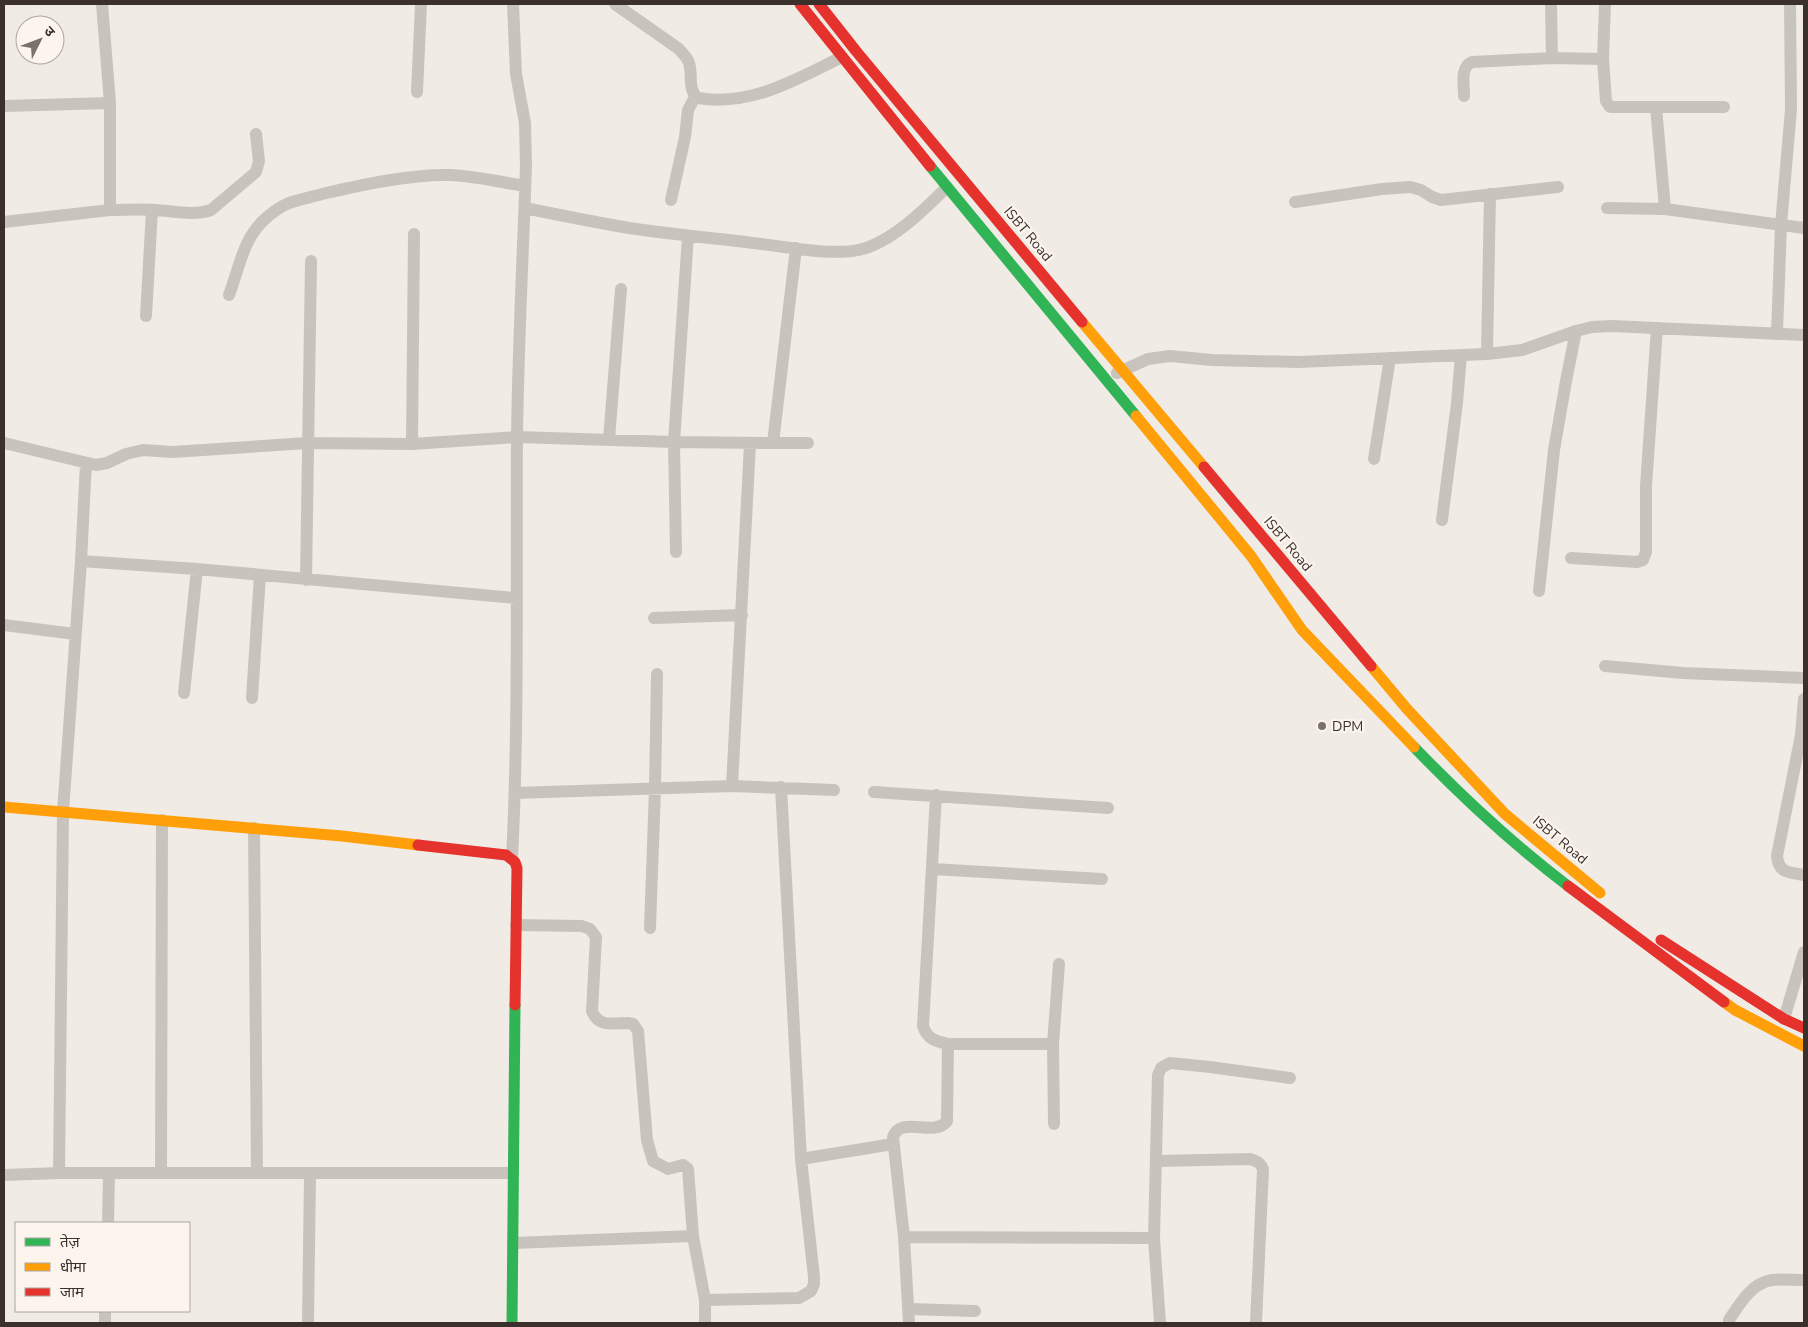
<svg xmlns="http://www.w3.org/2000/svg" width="1808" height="1327" viewBox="0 0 1808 1327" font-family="'Nunito Sans','Noto Sans Devanagari',sans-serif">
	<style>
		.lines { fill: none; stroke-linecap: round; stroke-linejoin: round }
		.street { stroke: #c9c3be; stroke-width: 12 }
		.fast { stroke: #30b455; stroke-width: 11 }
		.slow { stroke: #ff9f0a; stroke-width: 11 }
		.jam { stroke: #e5322d; stroke-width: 11 }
		.poi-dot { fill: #7a716c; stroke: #fbf5ee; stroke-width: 2 }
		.labels { text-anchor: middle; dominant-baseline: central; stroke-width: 4.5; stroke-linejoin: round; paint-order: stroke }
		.street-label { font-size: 14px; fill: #3b302b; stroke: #fbf5ee }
		.poi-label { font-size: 14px; fill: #3b302b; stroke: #fbf5ee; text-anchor: start }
	</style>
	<rect width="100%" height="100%" fill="#f0ebe5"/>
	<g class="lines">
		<path class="street" d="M102,4L110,103V210C125,210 140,209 155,210C173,211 194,216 211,210L256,172L259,161L256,134
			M615,4L679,49C682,53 687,57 689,63C693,74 687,90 698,98C751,107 796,79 842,57
			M1551,4L1552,58
			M1603,59L1605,4
			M417,92L421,4
			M1464,96C1464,84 1460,67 1472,62L1552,58L1603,59L1606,101L1610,107H1724
			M4,106L110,103
			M1656,107L1665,209
			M671,200L685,137L688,110L695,97
			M1295,202L1382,189L1410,187L1421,190L1432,197L1441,200L1558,187
			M525,208C559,215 594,222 629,228C670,234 711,238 753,243C782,246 830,256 858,250C890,244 925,209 947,187
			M1607,208L1665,209L1804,228
			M4,222L110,210
			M229,295C239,269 243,239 264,220C271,213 280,207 289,203C300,199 312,197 322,194C361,185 411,174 450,175C475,176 500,182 525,186
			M146,316L152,210
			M1777,333L1781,225L1791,109L1790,4
			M1487,354L1490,194
			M1117,373L1148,359L1170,356L1212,360L1298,362L1487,354L1522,350L1576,331L1592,327L1612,326L1804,335
			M609,439L621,289
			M4,443L96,465L107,463L126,454L143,450L173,452L307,443L412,444L517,437L674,442L773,443L796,248
			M773,443H808
			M412,444L414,234
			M1374,459L1390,358
			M1442,520L1457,403L1461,355
			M676,552L674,442L688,236
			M1571,558L1637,562L1643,560L1646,552V486L1657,328
			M81,561L197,569L516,598
			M306,580L311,261
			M1539,591L1554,450L1566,381L1576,331
			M654,618L742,615
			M4,625L75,634
			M1605,666L1683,673L1804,678
			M184,693L197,569
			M252,698L260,575
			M1804,699L1801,735L1777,856C1779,874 1789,872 1804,875
			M732,786L750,444
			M781,787L801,1159
			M874,792L1108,808
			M515,793L732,786L834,790
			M936,795L923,1026C927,1039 935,1041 948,1044H1053L1059,964
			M254,828L257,1173
			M512,859C519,718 516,578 517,438C518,347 523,256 526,166L525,123L516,74L513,4
			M933,869L1102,879
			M516,925L582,926L590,929L596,937L592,1011C599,1028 613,1023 628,1023L633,1024L638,1031L647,1140L653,1161L668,1169L683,1165L688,1169L693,1236L705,1300V1323
			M650,928L655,789L657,674
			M1784,1019L1804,952
			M1053,1044L1054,1124
			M1157,1161L1250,1159C1256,1161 1260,1162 1263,1169L1256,1323
			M161,1172L162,820
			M59,1173L63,812L81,561L86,463
			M4,1175L59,1173H513
			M108,1223L109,1173
			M904,1237L1154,1238
			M513,1243L693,1236
			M705,1300L799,1298L811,1291L814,1284V1277L801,1159L893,1144
			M908,1309L975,1311
			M1729,1320C1739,1305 1751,1283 1772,1280C1782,1279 1794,1280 1804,1280
			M105,1323V1311
			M308,1323L310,1174
			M909,1323L904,1237L893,1137C901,1115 934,1138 947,1121L948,1044
			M1160,1323L1154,1238L1158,1075L1161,1068L1170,1063L1210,1067L1290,1078"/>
		<path class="fast" d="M930,166L1136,416
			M1414,747C1462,797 1513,844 1568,886
			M512,1323L515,1005"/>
		<path class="slow" d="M1082,322L1204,467
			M1136,416L1251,556L1302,630L1414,747
			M1371,666L1407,709L1505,814L1600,893
			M4,807L342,836L418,845
			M1724,1002L1735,1010L1804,1046"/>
		<path class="jam" d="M800,4L930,166
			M819,4L856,51L1082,322
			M1204,467L1371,666
			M418,845L506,855L515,862L517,868L515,1005
			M1568,886L1724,1002
			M1661,940L1784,1019L1804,1028"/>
	</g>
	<circle class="poi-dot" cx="1322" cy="726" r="5"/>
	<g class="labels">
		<g class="street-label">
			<text transform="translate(1028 234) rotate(50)">ISBT Road</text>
			<text transform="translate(1288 544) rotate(50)">ISBT Road</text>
			<text transform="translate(1560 840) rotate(40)">ISBT Road</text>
		</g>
		<g class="poi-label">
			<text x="1332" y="726">DPM</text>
		</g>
	</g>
	<rect width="1808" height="1327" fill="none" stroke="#3b302b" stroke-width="10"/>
	<rect x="15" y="1222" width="175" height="90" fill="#fbf5ee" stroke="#aea6a0"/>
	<rect x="25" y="1238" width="25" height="8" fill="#30b455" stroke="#aea6a0"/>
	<text x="60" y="1247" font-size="15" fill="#3b302b">तेज़</text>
	<rect x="25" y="1263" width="25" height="8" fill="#ff9f0a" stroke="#aea6a0"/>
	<text x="60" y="1272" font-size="15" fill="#3b302b">धीमा</text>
	<rect x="25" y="1288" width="25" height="8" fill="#e5322d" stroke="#aea6a0"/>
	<text x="60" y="1297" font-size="15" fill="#3b302b">जाम</text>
	<g transform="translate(40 40) rotate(48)"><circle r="24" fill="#fbf5ee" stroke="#aea6a0"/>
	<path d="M0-4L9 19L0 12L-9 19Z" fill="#7a716c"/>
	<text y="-8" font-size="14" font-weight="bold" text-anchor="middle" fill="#3b302b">उ</text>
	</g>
</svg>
